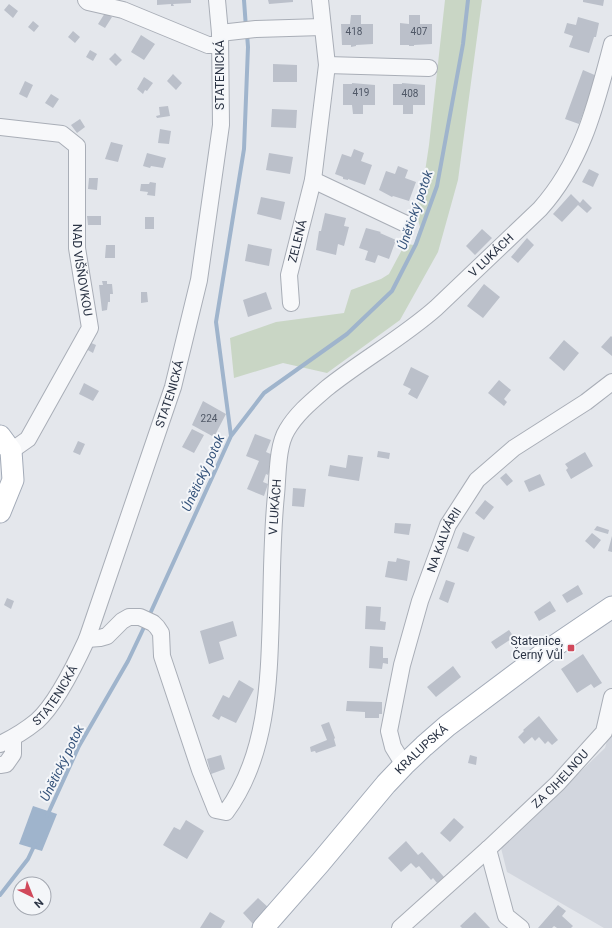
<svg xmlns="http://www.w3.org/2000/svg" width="612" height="928" viewBox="0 0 612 928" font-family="Roboto,sans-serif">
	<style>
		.built { fill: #d2d6de }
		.green { fill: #c9d6c5 }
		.water { fill: #9fb4cc }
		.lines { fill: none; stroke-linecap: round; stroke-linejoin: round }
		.stream { stroke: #9fb4cc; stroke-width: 4 }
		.building { fill: #bbc0ca }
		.minor-casing { stroke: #a9aeb7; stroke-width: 18 }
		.major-casing { stroke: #a3abb8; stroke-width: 23 }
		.minor { stroke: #f7f8fa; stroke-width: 16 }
		.major { stroke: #fff; stroke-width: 21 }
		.poi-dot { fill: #d1495b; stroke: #f4f6f9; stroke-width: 1.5 }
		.labels { text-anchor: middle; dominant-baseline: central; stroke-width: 4; stroke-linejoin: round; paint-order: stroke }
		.number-label { font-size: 10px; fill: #4f5766 }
		.street-label { font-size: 12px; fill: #2b3445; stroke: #f4f6f9 }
		.poi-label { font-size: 12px; fill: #2b3445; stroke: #f4f6f9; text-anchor: end }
		.water-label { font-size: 13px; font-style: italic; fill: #34527a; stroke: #f4f6f9 }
	</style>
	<rect width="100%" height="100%" fill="#e4e7ec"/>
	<path class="built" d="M612,723V928H604L507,872L501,848L605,748Z"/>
	<path class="green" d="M445,0H482L458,180L438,252L400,320L327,373L283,363L234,378L230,338L276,322L344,313L351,290L381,279L389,274L405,244L414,245L420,227L416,211L423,185L429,145Z"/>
	<path class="water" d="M33,806L57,814L42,851L19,844Z"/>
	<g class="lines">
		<path class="stream" d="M244,0L246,28
			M231,436L216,322L244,149L248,47L247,34
			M149,616L231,436L264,393L347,334L392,291L416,244L437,186L463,44L468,0
			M47,816L79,746L128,661L146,623
			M0,895L28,859L35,844"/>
	</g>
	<path class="building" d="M157,0H191V3L173,4L174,6H171V4L157,5Z
		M268,0H293V2L269,4Z
		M583,0H604L603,6L583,2Z
		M9,4L18,11L13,18L4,10Z
		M105,13L112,17L105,28L98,24Z
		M351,15H361V24H373V44L356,45V46L351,47V45H342L341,24H350Z
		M409,15H420V24H432V44L414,45V46H409V45H400V23L409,24Z
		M578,17L599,23L596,37H594L589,53L569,47L573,36L564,33L567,23L576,25Z
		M33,21L39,26L34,32L28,27Z
		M73,31L80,37L75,43L68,37Z
		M141,35L155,44L144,60L131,52Z
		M90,50L97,54L93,61L86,57Z
		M115,53L122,60L116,66L109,59Z
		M273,64L297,65V82H273Z
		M583,70L597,76L579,124L565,119Z
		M173,74L182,83L176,90L167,81Z
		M144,77L153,83L147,91L145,90L143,94L137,89Z
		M25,81L33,85L27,98L19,94Z
		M352,83L375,85V105H363V114H353L352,105H343V84H352Z
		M402,83L425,85V105H413V114H403V105H393V84H402Z
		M51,94L59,99L53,108L45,103Z
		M168,106L170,116L157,118L156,116L160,115L159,107Z
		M272,109L297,110L296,128L271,127Z
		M80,119L85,127L77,133L71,125Z
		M160,129L171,131L169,144L158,143Z
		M111,142L123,145L118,162L105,159Z
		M354,149L364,153L361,161L372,165L365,185L348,179V180L343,179V177L335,174L342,154L351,157Z
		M147,153L166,158L163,168L151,166L150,168L143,166Z
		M269,153L293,157L290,174L266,170Z
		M398,166L408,170L405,178L416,182L409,201L393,196L392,197L379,190L386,171L395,174Z
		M589,169L599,174L593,187L582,182Z
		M89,178H98L97,190L88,189Z
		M150,182L156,183L155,196L147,195L148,192L140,191L141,184H149Z
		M571,194L580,203L583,199L592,208L587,213L578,205L562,222L553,214Z
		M261,197L285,202L281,220L257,214Z
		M325,213L346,218L344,226L349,227L344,246L338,244L336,255L316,250L319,231H321Z
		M87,216H101V225H88Z
		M145,217H154V229H145Z
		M366,228L381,232L380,233L396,240L389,259L378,255L375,263L365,260L368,251L359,248Z
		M482,229L492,238L475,255L466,246Z
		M527,238L534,245L518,263L511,257Z
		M248,244L272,249L269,266L245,261Z
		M106,245H115V258H105Z
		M102,281H107V284H112L113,294H110V302H108L107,310L102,311L99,285H103Z
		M484,284L500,297L483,318L467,306Z
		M141,292H147L148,302L141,303Z
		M266,292L272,309L248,317L243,300Z
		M611,336L612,337V356L601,347Z
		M564,340L579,353L564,371L549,358Z
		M89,342L96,345L93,353L86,349Z
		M411,367L429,376L417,399L408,394L411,389L403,385Z
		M499,380L511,390L504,399L507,402L504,406L488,393Z
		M84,383L99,391L93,401L79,394Z
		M203,401L226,414L214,437L192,425Z
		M192,429L204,435L194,453L182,447Z
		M255,434L271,440L266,452L273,455L269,466L271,467L268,475L266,474L263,482L268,484L264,496L247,489L259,461L246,456Z
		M78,441L85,444L80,455L73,452Z
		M378,451L390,453L389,459L377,457Z
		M585,452L593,466L571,479L566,470L568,468L565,464Z
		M348,455L363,457L359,481L328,476L330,465L346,468Z
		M506,473L513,481L507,486L500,478Z
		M540,474L545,485L529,492L524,481Z
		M293,488L306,489L304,507L292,506Z
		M485,500L494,507L484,520L475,513Z
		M395,523L411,524L409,535L394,533Z
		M597,526L609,530L608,534L594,530Z
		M463,532L475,537L468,552L457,548Z
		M592,533L601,540L594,549L585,541Z
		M612,536V552L608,551Z
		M397,558L410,561L407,581L385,577L388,561L396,562Z
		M446,580L455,583L448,603L439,599Z
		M578,585L583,594L567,603L562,595Z
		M7,598L14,601L11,609L4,605Z
		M550,601L556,611L539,621L534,612Z
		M366,606L381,607L380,621L386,622L385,630L365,629Z
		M233,621L237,636L219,642L224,659L209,664L200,631Z
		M509,630L514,637L496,649L491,642Z
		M370,646L383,647V658H388V664L383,663L382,669L369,668Z
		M583,654L602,683L594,688L591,684L577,693L561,669Z
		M453,666L461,677L436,697L427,687Z
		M239,680L254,689L236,723L221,716L219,720L212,716L223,695L229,698Z
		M347,701L382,702V714H379V718H365V712L346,711Z
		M539,716L558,740L552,745L548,741L545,744L539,737L535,741L532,737L524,744L518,737L524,731L523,730Z
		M329,722L335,738L334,739L336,746L316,753L315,751L311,752L310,747L327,740L321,725Z
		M221,755L225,769L211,774L207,759Z
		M470,755L477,757L476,765L468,763Z
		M454,818L464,827L450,842L440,833Z
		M186,820L204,831L187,859L163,845L174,827L180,830Z
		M406,841L418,855L422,852L444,877L437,883L433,878L431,880L419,866L416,868L411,863L401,872L388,858Z
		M258,898L270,909L253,924L243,913Z
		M558,905L566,911L562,916L573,926L571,928H557L554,926L552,928H538Z
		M210,912L225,921L221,928H200Z
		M475,912L490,928H462L460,926Z"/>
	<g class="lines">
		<g class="minor-casing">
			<g id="minor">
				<path d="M86,0L88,2L123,10L208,45H220"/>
				<path d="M220,33L256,29L322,27"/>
				<path d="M327,65L429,68"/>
				<path id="s1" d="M0,127L62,134L77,146V248L90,328L28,439L11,451"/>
				<path d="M313,180L406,224"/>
				<path id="s2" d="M291,303L289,275L313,180L327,65L320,0"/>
				<path id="s3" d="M87,639L100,638L107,636L122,621L129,617H140L153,623L157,627L161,633L162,656L200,770L216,810L226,812C268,755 269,680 271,612C272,573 272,534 276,495C278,475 277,446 287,430C297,413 312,401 327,388C362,360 402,338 436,308L540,209C583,161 596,104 612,44"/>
				<path id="s4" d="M0,744C13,738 26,730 37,721C57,703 76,663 87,639L173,387L199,280L221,125L220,33L217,0"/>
				<path d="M0,765L6,764L13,754V738"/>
				<path id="s5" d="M404,765L393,747L389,731L402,665L420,601L448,525L477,480L514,448L586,402L612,382"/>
				<path d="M488,849L506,916L521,928"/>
				<path id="s6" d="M400,928L488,849L558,783L604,732L612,697"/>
			</g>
		</g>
		<g class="major-casing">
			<g id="major">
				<path d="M0,436L11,451L13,480L0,512"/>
				<path id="s7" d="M263,928L320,863L386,784L404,765L424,746L447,726L547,651L612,607"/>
			</g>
		</g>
		<use href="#minor" class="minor"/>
		<use href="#major" class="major"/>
	</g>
	<rect class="poi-dot" x="567" y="644" width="8" height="8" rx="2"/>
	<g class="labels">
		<g class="number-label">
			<text x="354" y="31">418</text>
			<text x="419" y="31">407</text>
			<text x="361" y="92">419</text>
			<text x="410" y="93">408</text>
			<text x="209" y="418">224</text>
		</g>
		<g class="street-label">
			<text transform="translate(220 75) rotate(-90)">STATENICKÁ</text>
			<text stroke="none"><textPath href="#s2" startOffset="63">ZELENÁ</textPath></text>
			<text stroke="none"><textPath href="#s3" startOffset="946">V LUKÁCH</textPath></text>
			<text stroke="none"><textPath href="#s1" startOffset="206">NAD VIŠŇOVKOU</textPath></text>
			<text stroke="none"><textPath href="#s4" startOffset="399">STATENICKÁ</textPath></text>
			<text stroke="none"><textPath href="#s3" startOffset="598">V LUKÁCH</textPath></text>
			<text stroke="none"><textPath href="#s5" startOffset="237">NA KALVÁRII</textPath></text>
			<text stroke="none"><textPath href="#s4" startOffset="75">STATENICKÁ</textPath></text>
			<text stroke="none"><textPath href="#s7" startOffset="239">KRALUPSKÁ</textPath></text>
			<text stroke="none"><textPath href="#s6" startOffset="219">ZA CIHELNOU</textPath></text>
		</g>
		<g class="poi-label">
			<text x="563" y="641">Statenice,<tspan x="563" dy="14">Černý Vůl</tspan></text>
		</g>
		<g class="water-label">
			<text transform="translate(415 210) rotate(-71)">Únětický potok</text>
			<text transform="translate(203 473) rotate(-65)">Únětický potok</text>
			<text transform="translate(62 763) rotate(-64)">Únětický potok</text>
		</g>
	</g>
	<g transform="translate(32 896) rotate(137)"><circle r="19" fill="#f4f6f9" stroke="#a4a8b1"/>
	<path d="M0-3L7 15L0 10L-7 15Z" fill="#d1495b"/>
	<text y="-6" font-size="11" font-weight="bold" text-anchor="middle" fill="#2b3445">N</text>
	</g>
</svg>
